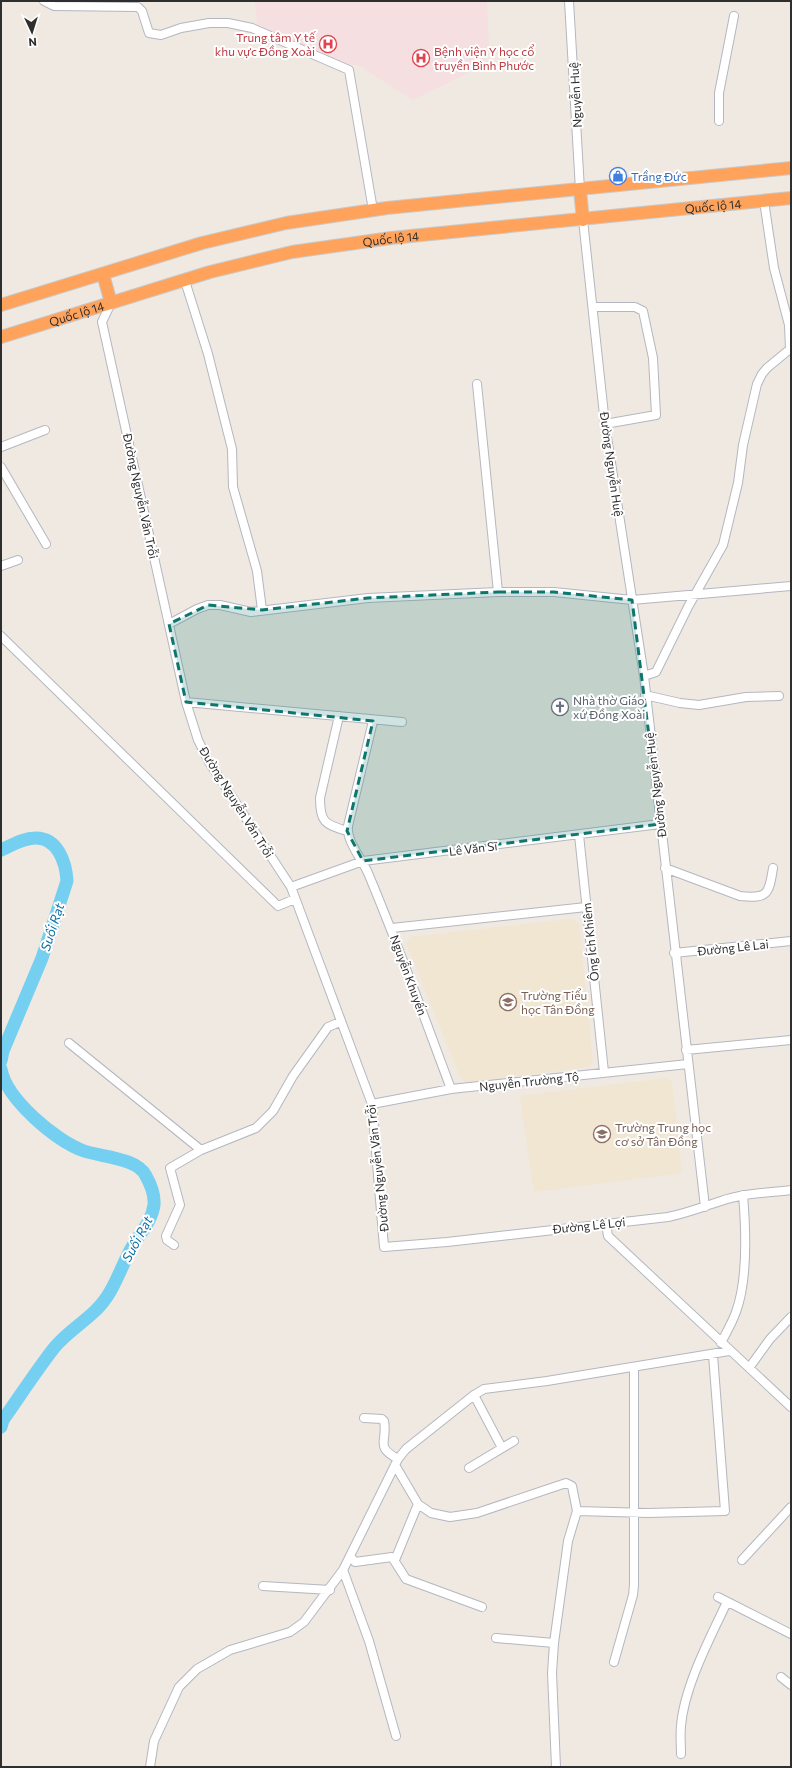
<svg xmlns="http://www.w3.org/2000/svg" width="792" height="1768" viewBox="0 0 792 1768" font-family="Commissioner,sans-serif">
	<style>
		.education { fill: #f0e6d1 }
		.medical { fill: #f5dfe0 }
		.lines { fill: none; stroke-linecap: round; stroke-linejoin: round }
		.river { stroke: #75cff0; stroke-width: 13 }
		.minor-casing { stroke: #b4b7c1; stroke-width: 10 }
		.highway-casing { stroke: #c9c9c9; stroke-width: 14 }
		.minor { stroke: #fff; stroke-width: 8 }
		.highway { stroke: #ffa35c; stroke-width: 12 }
		.marked { fill: #0f766e; fill-opacity: 0.2; stroke: #0f766e; stroke-width: 3; stroke-dasharray: 8 5; stroke-linejoin: round }
		.labels { text-anchor: middle; dominant-baseline: central; stroke-width: 4; stroke-linejoin: round; paint-order: stroke }
		.health-label { font-size: 12px; fill: #be3a42; stroke: #fff; text-anchor: end }
		.street-label { font-size: 12px; fill: #2e2e2e; stroke: #fff }
		.shop-label { font-size: 12px; fill: #366cbe; stroke: #fff; text-anchor: start }
		.worship-label { font-size: 12px; fill: #5b616d; stroke: #fff; text-anchor: start }
		.education-label { font-size: 12px; fill: #785e54; stroke: #fff; text-anchor: start }
		.water-label { font-size: 13px; font-style: italic; fill: #0d6fa3; stroke: #fff }
	</style>
	<rect width="100%" height="100%" fill="#efe9e1"/>
	<path class="education" d="M571,919L579,923L593,1062L589,1067L467,1083L460,1077L406,943L410,937Z
		M666,1078L672,1081L682,1173L534,1192L520,1096Z"/>
	<path class="medical" d="M255,1H487L489,50L480,67L413,100L358,65L343,64L257,24Z"/>
	<g class="lines">
		<path class="river" d="M1,850C12,845 23,838 36,838C58,838 66,863 67,881L42,958L3,1051L1,1061
			M1,1069C6,1099 56,1141 84,1151C102,1157 138,1158 146,1176C151,1185 155,1194 154,1205C152,1221 140,1233 132,1247C120,1268 114,1293 96,1310C83,1323 66,1333 54,1348C36,1371 20,1396 3,1420L1,1427"/>
		<g class="minor-casing">
			<path id="minor" d="M44,1L54,6L138,7L142,11L149,33L161,35L181,28L209,23H228L252,28L349,70L373,210
				M569,1L580,190
				M719,121V93L734,16
				M764,201L774,268L789,325
				M583,220L605,424L644,676L705,1207
				M185,281L208,354L232,449L233,487L257,571L262,610
				M111,303L102,322L186,702L198,740L209,762L291,887L372,1104L384,1247L447,1242L668,1217C688,1213 702,1207 721,1201C743,1193 768,1193 791,1190
				M594,307H635L643,311L653,358L656,415L605,424
				M477,384L498,592
				M1,447L45,430
				M1,467L46,544
				M1,566L18,560
				M169,624L197,609L208,605H220L251,612L368,598L498,592H554L632,600L791,586
				M1,636L278,906L295,899
				M644,676L656,672L688,607L723,545L738,483L743,445L757,384L762,374L767,368L790,349L789,325H791
				M645,695L680,703L699,705L746,697L779,696
				M186,702L402,722
				M339,716L320,798C320,823 325,824 347,831
				M373,721L348,826C346,841 362,859 368,873C398,944 424,1017 451,1089
				M579,835L604,1072
				M665,868L740,896C768,899 769,894 773,868
				M291,887L363,861L660,824
				M392,928L586,907
				M674,953L791,941
				M69,1043L201,1150
				M686,1050L791,1040
				M372,1104L451,1089L688,1064
				M606,1223L608,1236L791,1407
				M174,1245L167,1240L166,1236L180,1205L170,1168L201,1150L256,1128L273,1111L293,1076L328,1027L340,1022
				M721,1343C726,1333 732,1323 736,1312C748,1279 746,1230 743,1195
				M749,1368L770,1339L791,1317
				M474,1395L502,1448
				M364,1418L382,1419L384,1421C388,1442 374,1446 398,1459
				M395,1465L418,1504L431,1513L450,1517L477,1513L566,1483L572,1486L577,1511
				M469,1468L514,1441
				M350,1556L355,1562L392,1557L406,1579L482,1607
				M395,1560L418,1504
				M742,1560L791,1507
				M343,1570L369,1641L396,1736
				M263,1586L330,1590
				M718,1597L791,1634
				M496,1638L554,1643
				M614,1662L633,1595L634,1585V1367
				M781,1677L791,1685
				M681,1754C681,1745 680,1735 681,1726C684,1687 710,1638 727,1602
				M150,1767L154,1741L179,1687L197,1669L230,1650L290,1632L304,1622L343,1570L398,1459L406,1449L474,1395L484,1389L547,1381L729,1351
				M556,1767L552,1673L554,1643L568,1541L577,1511L648,1513L725,1511L713,1355"/>
		</g>
		<g class="highway-casing">
			<g id="highway">
				<path d="M580,190L583,220"/>
				<path d="M103,274L111,303"/>
				<path d="M1,305L202,243L286,223L387,208L791,168"/>
				<path id="s1" d="M1,337L210,272L292,252L391,238L791,198"/>
			</g>
		</g>
		<use href="#minor" class="minor"/>
		<use href="#highway" class="highway"/>
	</g>
	<path class="marked" d="M498,592H554L632,600L660,824L363,861L347,831L373,721L186,702L169,624L208,605L262,610L368,598Z"/>
	<defs>
		<g id="hospital-ring" transform="scale(0.9)"><circle r="9.5" fill="#fff" stroke="#e0444e" stroke-width="1.5"/><path d="M-5-5h3v3.5h4V-5h3V5h-3V1.5h-4V5h-3Z" fill="#e0444e"/></g>
		<g id="shop-ring" transform="scale(0.9)"><circle r="9.5" fill="#fff" stroke="#3f7fe0" stroke-width="1.5"/><path d="M-5-2.5h2.3a2.7 3.5 0 0 1 5.4 0H5L5.5 6h-11ZM-1.5-2.5h3a1.5 2.3 0 0 0-3 0Z" fill="#3f7fe0"/></g>
		<g id="church-ring" transform="scale(0.9)"><circle r="9.5" fill="#fff" stroke="#6b7280" stroke-width="1.5"/><path d="M-1.2-6h2.4v3.5h3.3v2.4h-3.3V6h-2.4V-.1h-3.3v-2.4h3.3Z" fill="#6b7280"/></g>
		<g id="school-ring" transform="scale(0.9)"><circle r="9.5" fill="#fff" stroke="#8d6e63" stroke-width="1.5"/><path d="M0-5L7-2L0 1L-7-2ZM-4 1L0 2.5L4 1V4Q0 6-4 4Z" fill="#8d6e63"/></g>
	</defs>
	<g fill-rule="evenodd">
		<use href="#hospital-ring" x="328" y="44"/>
		<use href="#hospital-ring" x="421" y="58"/>
		<use href="#shop-ring" x="618" y="176"/>
		<use href="#church-ring" x="560" y="707"/>
		<use href="#school-ring" x="508" y="1002"/>
		<use href="#school-ring" x="602" y="1134"/>
	</g>
	<g class="labels">
		<g class="health-label">
			<text x="315" y="37">Trung tâm Y tế<tspan x="315" dy="14">khu vực Đồng Xoài</tspan></text>
			<text x="434" y="51" text-anchor="start">Bệnh viện Y học cổ<tspan x="434" dy="14">truyền Bình Phước</tspan></text>
		</g>
		<g class="street-label">
			<text transform="translate(575 95) rotate(-93)">Nguyễn Huệ</text>
			<text stroke="none"><textPath href="#s1" startOffset="727">Quốc lộ 14</textPath></text>
			<text stroke="none"><textPath href="#s1" startOffset="403">Quốc lộ 14</textPath></text>
			<text stroke="none"><textPath href="#s1" startOffset="79">Quốc lộ 14</textPath></text>
			<text transform="translate(612 464) rotate(82)">Đường Nguyễn Huệ</text>
			<text transform="translate(141 496) rotate(78)">Đường Nguyễn Văn Trỗi</text>
			<text transform="translate(655 785) rotate(-97)">Đường Nguyễn Huệ</text>
			<text transform="translate(237 802) rotate(58)">Đường Nguyễn Văn Trỗi</text>
			<text transform="translate(473 848) rotate(-7)">Lê Văn Sĩ</text>
			<text transform="translate(590 942) rotate(-96)">Ông Ích Khiêm</text>
			<text transform="translate(733 947) rotate(-6)">Đường Lê Lai</text>
			<text transform="translate(409 975) rotate(70)">Nguyễn Khuyến</text>
			<text transform="translate(529 1081) rotate(-6)">Nguyễn Trường Tộ</text>
			<text transform="translate(377 1168) rotate(-96)">Đường Nguyễn Văn Trỗi</text>
			<text transform="translate(589 1225) rotate(-6)">Đường Lê Lợi</text>
		</g>
		<g class="shop-label">
			<text x="631" y="176">Trầng Đức</text>
		</g>
		<g class="worship-label">
			<text x="573" y="700">Nhà thờ Giáo<tspan x="573" dy="14">xứ Đồng Xoài</tspan></text>
		</g>
		<g class="education-label">
			<text x="521" y="995">Trường Tiểu<tspan x="521" dy="14">học Tân Đồng</tspan></text>
			<text x="615" y="1127">Trường Trung học<tspan x="615" dy="14">cơ sở Tân Đồng</tspan></text>
		</g>
		<g class="water-label">
			<text transform="translate(52 927) rotate(-72)">Suối Rạt</text>
			<text transform="translate(137 1239) rotate(-62)">Suối Rạt</text>
		</g>
	</g>
	<rect width="792" height="1768" fill="none" stroke="#2e2e2e" stroke-width="4"/>
	<g transform="translate(32 32) rotate(176)" stroke="#ffffff" stroke-width="3" paint-order="stroke">
	<path d="M0-3L7 15L0 10L-7 15Z" fill="#2e2e2e"/>
	<text y="-6" font-size="11" font-weight="bold" text-anchor="middle" fill="#2e2e2e">N</text>
	</g>
</svg>
